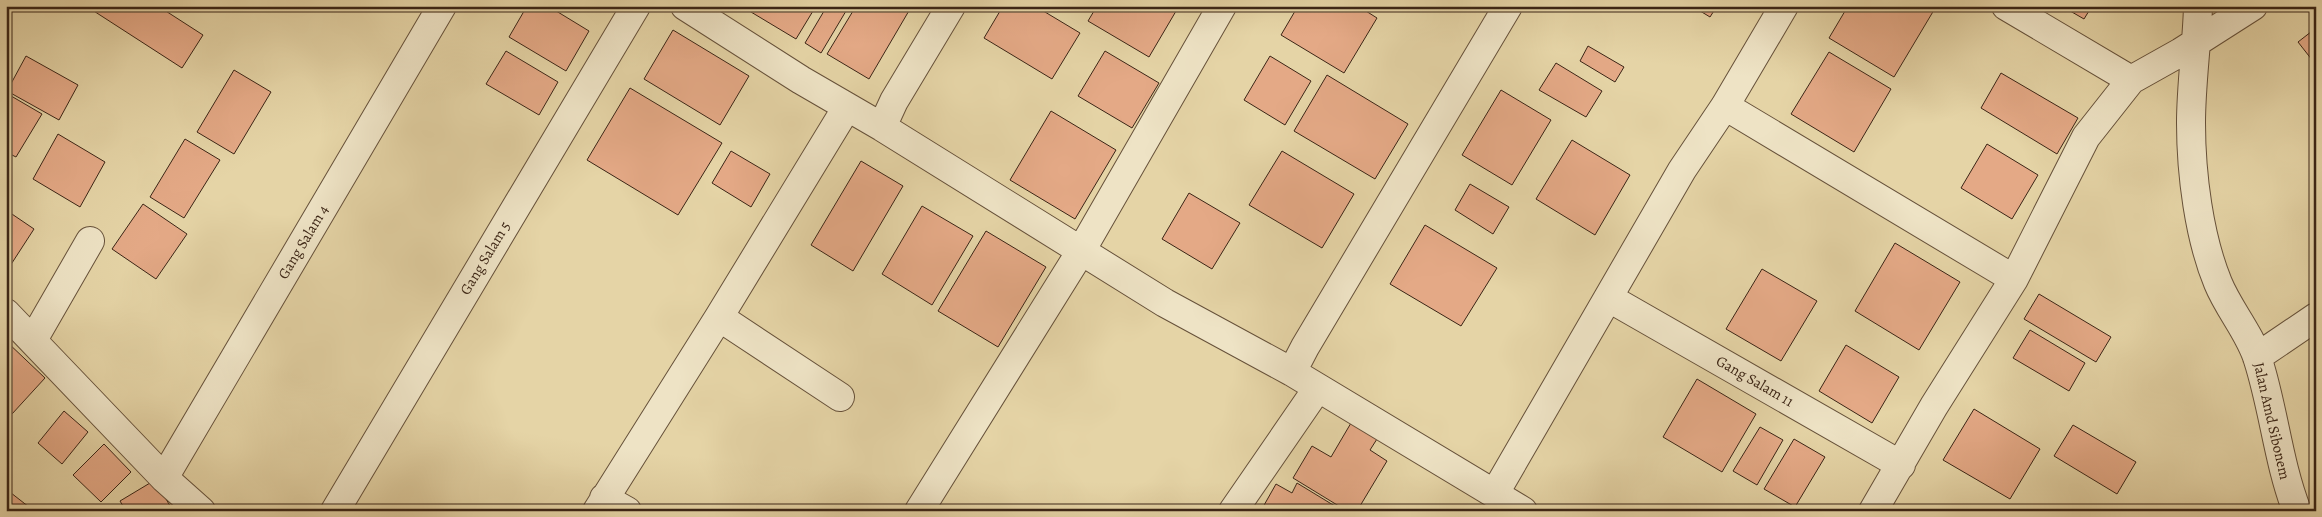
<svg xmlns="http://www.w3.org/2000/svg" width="2322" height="517" viewBox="0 0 2322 517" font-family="Alegreya,serif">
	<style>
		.building { fill: #e4a986; stroke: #3b2516 }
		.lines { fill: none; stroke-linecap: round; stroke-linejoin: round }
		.street-casing { stroke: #66513a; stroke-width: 30 }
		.street { stroke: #eee3c5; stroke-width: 28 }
		.labels { text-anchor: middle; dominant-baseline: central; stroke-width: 4.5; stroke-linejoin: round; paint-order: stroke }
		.street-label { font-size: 15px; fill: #3b2516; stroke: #eee3c5 }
	</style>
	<rect width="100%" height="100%" fill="#e5d4a6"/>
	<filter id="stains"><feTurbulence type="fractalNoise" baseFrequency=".004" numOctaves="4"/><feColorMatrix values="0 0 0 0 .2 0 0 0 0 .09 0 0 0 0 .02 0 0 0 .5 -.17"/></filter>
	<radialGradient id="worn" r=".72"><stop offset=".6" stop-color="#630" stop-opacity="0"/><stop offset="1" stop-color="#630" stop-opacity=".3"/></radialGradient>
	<path class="building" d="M86,6H158L203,35L182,68Z
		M527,6H548L589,31L566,71L509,37Z
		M741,6H816L796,39Z
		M827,6H849L821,53L805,43Z
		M856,6H906L910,9L869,79L827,54Z
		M1003,6H1035L1080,33L1052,79L984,38Z
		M1097,6H1179L1149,57L1088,21Z
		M1298,6H1358L1377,18L1344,73L1281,35Z
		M1692,6H1717L1710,17Z
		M1848,6H1928L1934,10L1894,77L1829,38Z
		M2067,6H2092L2084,19L2065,8Z
		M2316,28V65L2298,42Z
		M673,30L749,76L720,125L644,79Z
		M1588,46L1624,67L1615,82L1580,61Z
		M506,51L558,82L539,115L486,84Z
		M1105,51L1159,83L1132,128L1078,96Z
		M1829,52L1891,89L1854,152L1791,114Z
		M26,56L78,85L59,120L7,91Z
		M1270,56L1311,81L1285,125L1244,100Z
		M1556,63L1602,91L1586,117L1539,90Z
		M234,70L271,92L234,154L197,132Z
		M2001,73L2078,118L2057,154L1981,108Z
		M1327,75L1408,124L1375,179L1294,131Z
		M630,88L722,143L678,215L587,160Z
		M1501,90L1551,120L1512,185L1462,155Z
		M6,93L42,114L16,157L6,152Z
		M1051,111L1116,150L1075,219L1010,180Z
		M58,134L105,162L80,207L33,179Z
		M185,139L220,160L184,218L150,197Z
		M1572,140L1630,175L1595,235L1536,199Z
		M1987,144L2038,175L2012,219L1961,188Z
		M731,151L770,174L751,207L712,183Z
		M1282,151L1354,194L1322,248L1249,205Z
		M861,161L903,186L853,271L811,245Z
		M1470,184L1509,207L1493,234L1455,210Z
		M1189,193L1240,223L1212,269L1162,239Z
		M143,204L187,234L156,279L112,249Z
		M922,206L973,236L932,305L882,274Z
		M6,210L34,229L10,266L6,264Z
		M1425,225L1497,268L1461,326L1390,284Z
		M986,231L1046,267L998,347L938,311Z
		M1895,243L1960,282L1919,350L1855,311Z
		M1762,269L1817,301L1781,361L1726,329Z
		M2039,294L2111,337L2096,362L2024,319Z
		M2030,330L2085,363L2069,391L2013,358Z
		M6,341L45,378L12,414L6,408Z
		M1846,345L1899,377L1872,423L1819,391Z
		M1697,379L1756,414L1722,472L1663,437Z
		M1974,409L2040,449L2010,499L1943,460Z
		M64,411L88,432L62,464L38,443Z
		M1351,423L1377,439L1370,450L1387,461L1357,511H1347L1293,478L1312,446L1331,457Z
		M2073,425L2136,462L2117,494L2054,456Z
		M1760,427L1783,440L1757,485L1733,471Z
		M1794,439L1825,457L1795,507L1764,489Z
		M104,444L131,472L101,502L73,475Z
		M155,480L173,511H126L120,501Z
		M1297,483L1343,511H1269L1263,507L1276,484L1292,493Z
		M6,489L29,507L26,511H6Z"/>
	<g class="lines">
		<g class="street-casing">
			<path id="street" d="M685,6L801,80L882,127L1165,303L1292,372L1523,511
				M2006,6L2131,80L2181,52L2253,6
				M2198,6C2197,45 2191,84 2191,123C2191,174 2199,237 2218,283C2229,310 2250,333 2258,360C2274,410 2278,462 2297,511
				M1725,106L2014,279
				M882,127L894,101L951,6
				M1609,298L1901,465
				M6,313L164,478L201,511
				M719,317L840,397
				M33,340L90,241
				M2257,357L2316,317
				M1292,372L1305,347L1508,6
				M164,478L442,6
				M1495,493L1682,170L1725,106L1784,6
				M604,498L627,511
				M335,511L636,6
				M597,511L719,317L847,107
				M919,511L1081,251L1222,6
				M1233,511L1317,389
				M1873,511L1934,406L2014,279L2086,137L2131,80"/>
		</g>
		<use href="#street" class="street"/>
	</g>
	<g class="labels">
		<g class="street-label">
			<text transform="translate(303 242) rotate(-59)">Gang Salam 4</text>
			<text transform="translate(485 258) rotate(-59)">Gang Salam 5</text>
			<text transform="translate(1755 381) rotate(30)">Gang Salam 11</text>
			<text transform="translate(2272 421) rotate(77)">Jalan Amd Sibonem</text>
		</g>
	</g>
	<rect width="2322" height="517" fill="none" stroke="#e5d4a6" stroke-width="25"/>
	<rect x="8" y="8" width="2307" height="502" fill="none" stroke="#3b2516" stroke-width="2.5"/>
	<rect x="12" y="12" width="2297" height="492" fill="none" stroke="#3b2516"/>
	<rect width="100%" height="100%" filter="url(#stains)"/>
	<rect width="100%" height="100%" fill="url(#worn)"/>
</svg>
